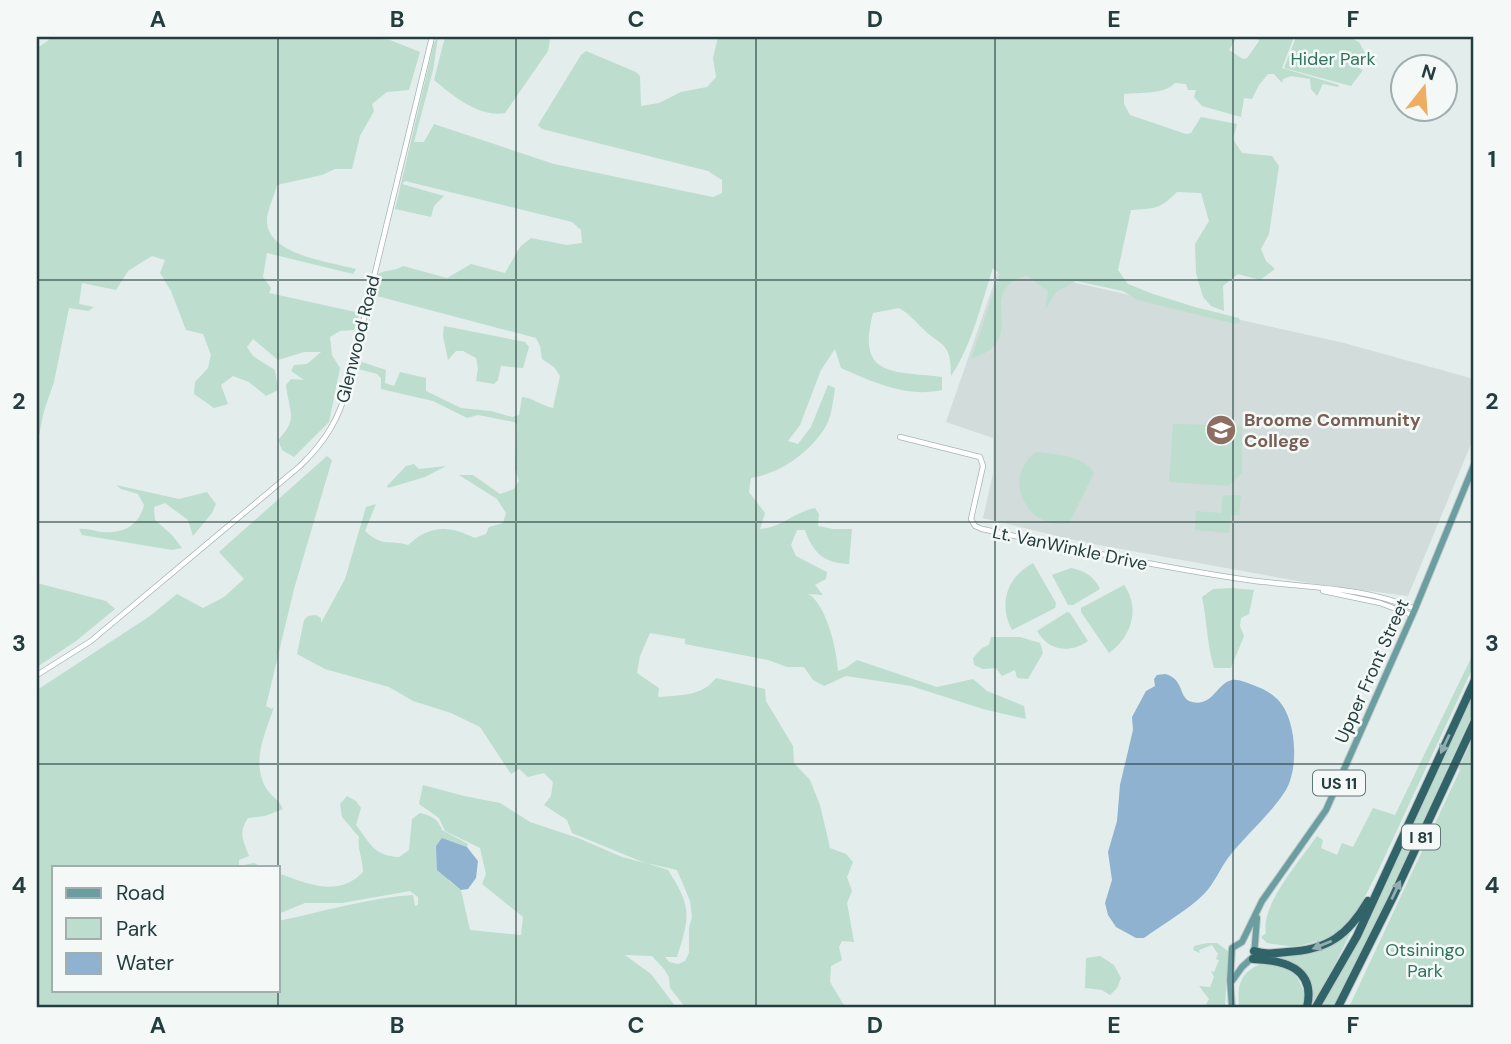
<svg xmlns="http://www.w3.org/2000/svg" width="1511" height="1044" viewBox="0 0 1511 1044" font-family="'DM Sans',sans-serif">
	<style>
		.built { fill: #d2dcdb }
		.green { fill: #bdddcf; fill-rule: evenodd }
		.water { fill: #8eb2d0 }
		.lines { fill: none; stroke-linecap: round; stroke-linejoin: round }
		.minor-casing { stroke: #a6b5b4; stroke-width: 6 }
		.major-casing { stroke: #c2c9c9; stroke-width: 8 }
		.highway-casing { stroke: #c2c9c9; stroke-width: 10 }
		.minor { stroke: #fff; stroke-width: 4.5 }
		.major { stroke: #6a9ea1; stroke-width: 6 }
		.highway { stroke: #306469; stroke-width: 8 }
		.oneway { fill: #92aeb0 }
		.grid { fill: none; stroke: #243d3e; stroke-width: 2; stroke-opacity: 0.55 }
		.labels { text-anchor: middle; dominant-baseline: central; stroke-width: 5; stroke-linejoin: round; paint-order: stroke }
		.shield { fill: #f4f9f8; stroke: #627576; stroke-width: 2 }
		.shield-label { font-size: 16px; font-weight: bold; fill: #243d3e }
		.park-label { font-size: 18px; fill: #2f735e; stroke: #f4f9f8 }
		.street-label { font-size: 18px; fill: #243d3e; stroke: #f4f9f8 }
		.education-label { font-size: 18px; font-weight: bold; fill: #785e54; stroke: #f4f9f8; text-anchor: start }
		.neatline { fill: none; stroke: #243d3e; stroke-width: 2.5 }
		.grid-label { font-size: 23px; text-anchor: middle; font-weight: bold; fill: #243d3e }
	</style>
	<rect width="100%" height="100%" fill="#e3edeb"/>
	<path class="built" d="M1000,266L1344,343L1474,379V437L1408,596L1309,583L1082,542L983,518L993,474V438L946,422Z"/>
	<path class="green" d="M48,37H361L390,40L420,52L409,90L387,92L372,104L374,111L360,136L352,169H335L322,175L277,185C274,197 266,212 267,223C270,255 330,262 356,269L353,274L267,253L263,277L271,288L269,293L360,313L354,330L340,331L330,337L332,355L340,368L329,422L294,457L282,450L278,440C299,418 289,413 286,385L291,379L304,380L291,371L294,365L307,364L321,352H304L278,360L253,339L247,347L253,356L275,370L278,390L266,396L249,382L233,376L221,385L228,404L214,408L194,394L195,382L208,368L211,355L203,334L186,330L171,291L160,273L165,260L152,256L128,271L116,290L82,283L79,304L94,307L88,311L69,308L54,382L44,411L37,445V48L49,40Z
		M438,37L433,70L414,142H424L434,124L554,164L713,197L722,193V180L708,171L542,129L538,125L581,55L586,51L636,72L640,76L641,106L659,103L681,92L707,87L716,77L713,58L718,37H1237L1229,50L1243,59L1247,58L1259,41L1256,37H1294L1282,68L1339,85L1338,87L1323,84L1317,96L1311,89L1310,79L1291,76L1283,79L1282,83L1274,74H1268L1259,85L1252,99L1244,98L1241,117L1202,106L1194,97L1196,90H1188L1186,84L1175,83C1164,95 1140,92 1124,94V104L1130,115L1186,134L1191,133L1201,117L1237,124L1233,139L1242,153L1272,156L1279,166L1269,234L1261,249L1266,261L1275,269L1260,280L1238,274L1223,286L1224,311L1211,306L1203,297L1196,273L1195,244L1209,221L1201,193L1177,192C1159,210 1155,208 1131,210L1118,270L1128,284L1153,294L1195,307L1239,318L1240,322L1235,324L1138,300L1123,291L1076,281L1056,292L1045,310L1048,291L1027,276C979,288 1018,326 991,349C986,353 977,356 971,359L1000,274L993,268C981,304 972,345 951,376C951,340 942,348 921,327C913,319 908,313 899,308L873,313C856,378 893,371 942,377V390C907,398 873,382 841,368L835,349L821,370L800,425L788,441L798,444L811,427L828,385L835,388C833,401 832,415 826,426C811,452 779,474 751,478L749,492L765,513L760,529C781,528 794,512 815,508L819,514L818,526L833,529H852L849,564C825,563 813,554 805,530H797L791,545L796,556L827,572L826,579L815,585L823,595L808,594C826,603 837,650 838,671L846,668L857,660L937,687L973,679L987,691L1024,706L1026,719L983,709L911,686L846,676L824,686L813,680L804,667H787L768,660L685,644V639L650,633L640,656L637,673L659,688L658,697C680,695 701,697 716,678L765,689L766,701L793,746L794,763L810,780L820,805L830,848L846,854L853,862L847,877L852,891L847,903L854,942L842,941L839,947L842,960L831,966L830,982L845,1007H685L670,988L669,977L664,969L652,956L625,955L651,974L676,1007H37V690L150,616L177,594L203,608L224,597L244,579L219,552L327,456L332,460L294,589L266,706L272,709L274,707C265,734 251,761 266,788C271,796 279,800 283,809L265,816L248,818C238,833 243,840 249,856L239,860V866L254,863L262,867H54V990H278V921C323,912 367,898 413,895L415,906L418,905V897L410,891L342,903H305L278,914V873C308,884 338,898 363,872C363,859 357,849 359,837L342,817L340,804L347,796L356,801L361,808L356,825C370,843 374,856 399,857L409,850L412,819L420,813C431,816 438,818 442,830L468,844L467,847L442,838L449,881L461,890L470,930L521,935L523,917L482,884L486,874L480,848L445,831L439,818L419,804L423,785L464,796L500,803L530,822L578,838L622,857L645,863L572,833L567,820L544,805L551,796L553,782L544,773L528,777L519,769L511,774L480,727L451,713L413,701L389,687L325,669L297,654L304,620L308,616L316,615L321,618V623L345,579L366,507L376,504L365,531C384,548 387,539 408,545C430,525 448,525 475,538L486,534L489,527L503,523L506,513L497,499L459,475H473L500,494L514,489L519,481L515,469L517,425L514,422L478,415L467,418L433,401L381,389V378L377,374L358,369L362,362L386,370L385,383L394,386L400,372L426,378V391L461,408L491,411L512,417L519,415L522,397C534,398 542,406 553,408L560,376L554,367L542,359L540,346L536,338L373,295L378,274C386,269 394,272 403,266L447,278L471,264L505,273L520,247L531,238L567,245L582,243L581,230L572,222L405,181L402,184L444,196L434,206L431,217L395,209L434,43ZM646,863L677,870L690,901L692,917L689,928V953L685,961L678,964L669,962L665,957H677C690,916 692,907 668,870Z
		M445,37H546L550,40L548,51L505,113C480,118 453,96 434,80Z
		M1296,37H1349L1359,42L1366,55L1355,60L1353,65L1363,70L1351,86L1284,68Z
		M444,326L525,342L529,347L523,368L501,366L498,380L494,384L476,381L478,368L476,358L463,351H456L448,360L443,336Z
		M1173,424L1242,426V473L1229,486L1169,482Z
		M1036,452C1054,454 1084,455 1094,473L1069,523C1026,531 1001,477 1036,452Z
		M414,464L419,469L446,466L425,477L388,488L387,486L406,466Z
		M116,485L179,499L207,492L216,504L212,513L193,536L188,520L165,503L154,507L155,520L172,535L182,548L172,550L82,535L79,529C88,528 93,531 101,532C123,534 139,526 144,505L138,494L121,489Z
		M1223,495H1241L1239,515H1231L1229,533L1195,530L1196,511L1221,513Z
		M1033,563L1056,603L1055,608L1012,630C998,604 1007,577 1033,563Z
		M1071,568C1085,571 1094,576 1100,589L1073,605H1068L1052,575Z
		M37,583L106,601L115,609L76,641L37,667Z
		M1124,585C1141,609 1131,637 1109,653L1081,612V608Z
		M1232,588L1254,590L1249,614L1241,618L1240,626L1244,636L1231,668H1214C1207,645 1207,621 1202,597L1213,589Z
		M1067,612L1070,613L1088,641C1069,654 1049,651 1037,631Z
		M991,637H1020L1040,643L1043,653L1028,679L1017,678L1015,670L1002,676L996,668L983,669L974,665L973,658L982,648L989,645Z
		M1474,652V665L1378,871L1354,918L1333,937L1294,947L1267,943L1261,937L1266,933C1260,906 1301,859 1317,836L1323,840L1321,848L1337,855L1342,843L1353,847L1373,808L1395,815Z
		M1474,692V711L1351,977L1333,1007H1320L1357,940Z
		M1474,735V1007H1349L1460,770L1459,768Z
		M1353,928L1332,970L1311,1006C1312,977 1304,967 1277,956C1308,956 1331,949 1353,928Z
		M1207,943H1217L1228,951L1225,1007H1205L1209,999L1199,986L1210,987L1214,977L1211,971L1214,972L1219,960L1216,959L1218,954L1212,945L1199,950L1200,953L1193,950L1194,946Z
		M1100,956L1114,965L1121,978L1117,988L1110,995L1102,990L1085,988L1086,958Z
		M1263,963C1291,964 1306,980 1304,1007H1239C1237,985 1240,972 1263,963Z"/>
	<path class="water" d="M1165,674C1185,679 1178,699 1192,702C1213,707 1217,683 1232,680C1239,679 1247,683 1253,685C1261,688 1270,692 1276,698C1297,716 1300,771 1284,793C1268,817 1245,836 1228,858C1220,869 1214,884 1204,894C1188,910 1163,924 1144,938H1136L1116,927L1108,915L1105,903L1112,880L1108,852L1117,821L1120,785L1133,730L1132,717L1146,691L1155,686L1154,679L1157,675Z
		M442,838L467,847L478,861L476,878L468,889L461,890L437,870L436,846Z"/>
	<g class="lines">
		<g class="minor-casing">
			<path id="minor" d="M900,437L980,457L983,466L971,519L975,526L982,529C1070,548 1159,567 1248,580C1305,588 1362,586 1415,609
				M1323,591L1380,603L1412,615
				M37,675L91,641L110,625L300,466C325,442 340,418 348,384L432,37"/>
		</g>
		<g class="major-casing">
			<path id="major" d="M1232,981L1242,967L1254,956L1257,918
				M1232,1007L1230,980L1232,948L1242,942L1262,901L1326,810L1415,609L1474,465"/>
		</g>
		<g class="highway-casing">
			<path id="highway" d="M1254,951C1266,955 1276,953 1287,952C1328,950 1348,935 1368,901
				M1253,959C1284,960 1316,968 1307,1007
				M1316,1007L1357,936L1474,682
				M1338,1007L1393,897L1474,723"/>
		</g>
		<use href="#minor" class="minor"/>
		<use href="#major" class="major"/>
		<use href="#highway" class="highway"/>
	</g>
	<defs><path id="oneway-solid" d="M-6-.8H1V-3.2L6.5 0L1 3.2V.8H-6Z" transform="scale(1.75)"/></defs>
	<g class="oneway">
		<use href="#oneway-solid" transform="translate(1445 744) rotate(115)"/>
		<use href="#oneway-solid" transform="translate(1396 890) rotate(-65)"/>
		<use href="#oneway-solid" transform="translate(1322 945) rotate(158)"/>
	</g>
	<path class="grid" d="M278,37V867M516,37V1007M756,37V1007M995,37V1007M1233,37V1007M37,280H1474M37,522H1474M37,764H1474M278,990V1007"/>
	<defs>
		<g id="university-disc" transform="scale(1.575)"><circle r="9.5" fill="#8d6e63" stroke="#f4f9f8"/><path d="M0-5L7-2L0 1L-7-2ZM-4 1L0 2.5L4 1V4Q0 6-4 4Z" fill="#fff"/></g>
	</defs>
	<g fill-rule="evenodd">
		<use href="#university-disc" x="1221" y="430"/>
	</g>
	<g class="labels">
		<g class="shield">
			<rect x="1313" y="770.5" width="52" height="25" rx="5"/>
			<rect x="1402" y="824.5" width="38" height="25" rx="5"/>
		</g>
		<g class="shield-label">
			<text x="1339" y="783">US 11</text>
			<text x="1421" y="837">I 81</text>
		</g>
		<g class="park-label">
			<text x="1333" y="59">Hider Park</text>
			<text x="1425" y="950">Otsiningo<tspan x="1425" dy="21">Park</tspan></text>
		</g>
		<g class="street-label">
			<text transform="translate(358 339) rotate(-76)">Glenwood Road</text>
			<text transform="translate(1070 548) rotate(12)">Lt. VanWinkle Drive</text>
			<text transform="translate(1372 671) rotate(-66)">Upper Front Street</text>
		</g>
		<g class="education-label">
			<text x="1244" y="420">Broome Community<tspan x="1244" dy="21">College</tspan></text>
		</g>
	</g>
	<rect width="1511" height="1044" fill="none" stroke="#f4f9f8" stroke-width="77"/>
	<rect x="52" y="866" width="228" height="126" fill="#f4f9f8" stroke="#a1aeae" stroke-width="2"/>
	<rect x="66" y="888" width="35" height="10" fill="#6a9ea1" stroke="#a1aeae" stroke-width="2"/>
	<text x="116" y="900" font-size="21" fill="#243d3e">Road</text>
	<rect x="66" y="918" width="35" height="21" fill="#bdddcf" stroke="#a1aeae" stroke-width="2"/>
	<text x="116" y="936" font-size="21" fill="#243d3e">Park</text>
	<rect x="66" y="953" width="35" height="21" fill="#8eb2d0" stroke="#a1aeae" stroke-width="2"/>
	<text x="116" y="970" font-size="21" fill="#243d3e">Water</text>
	<g transform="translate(1424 88) rotate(17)"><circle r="33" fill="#f4f9f8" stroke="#a1aeae" stroke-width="2"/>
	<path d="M0-5L12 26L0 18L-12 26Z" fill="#edae61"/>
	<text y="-10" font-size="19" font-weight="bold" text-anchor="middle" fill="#243d3e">N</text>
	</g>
	<rect x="38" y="38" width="1434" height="968" class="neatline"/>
	<g class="grid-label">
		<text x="158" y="27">A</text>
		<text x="397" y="27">B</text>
		<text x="636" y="27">C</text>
		<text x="875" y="27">D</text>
		<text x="1114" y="27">E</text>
		<text x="1353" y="27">F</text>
		<text x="19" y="167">1</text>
		<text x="1492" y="167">1</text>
		<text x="19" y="409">2</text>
		<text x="1492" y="409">2</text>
		<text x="19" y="651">3</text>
		<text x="1492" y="651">3</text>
		<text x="19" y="893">4</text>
		<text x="1492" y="893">4</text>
		<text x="158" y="1033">A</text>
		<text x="397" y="1033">B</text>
		<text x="636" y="1033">C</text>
		<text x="875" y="1033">D</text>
		<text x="1114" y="1033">E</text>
		<text x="1353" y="1033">F</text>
	</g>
</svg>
